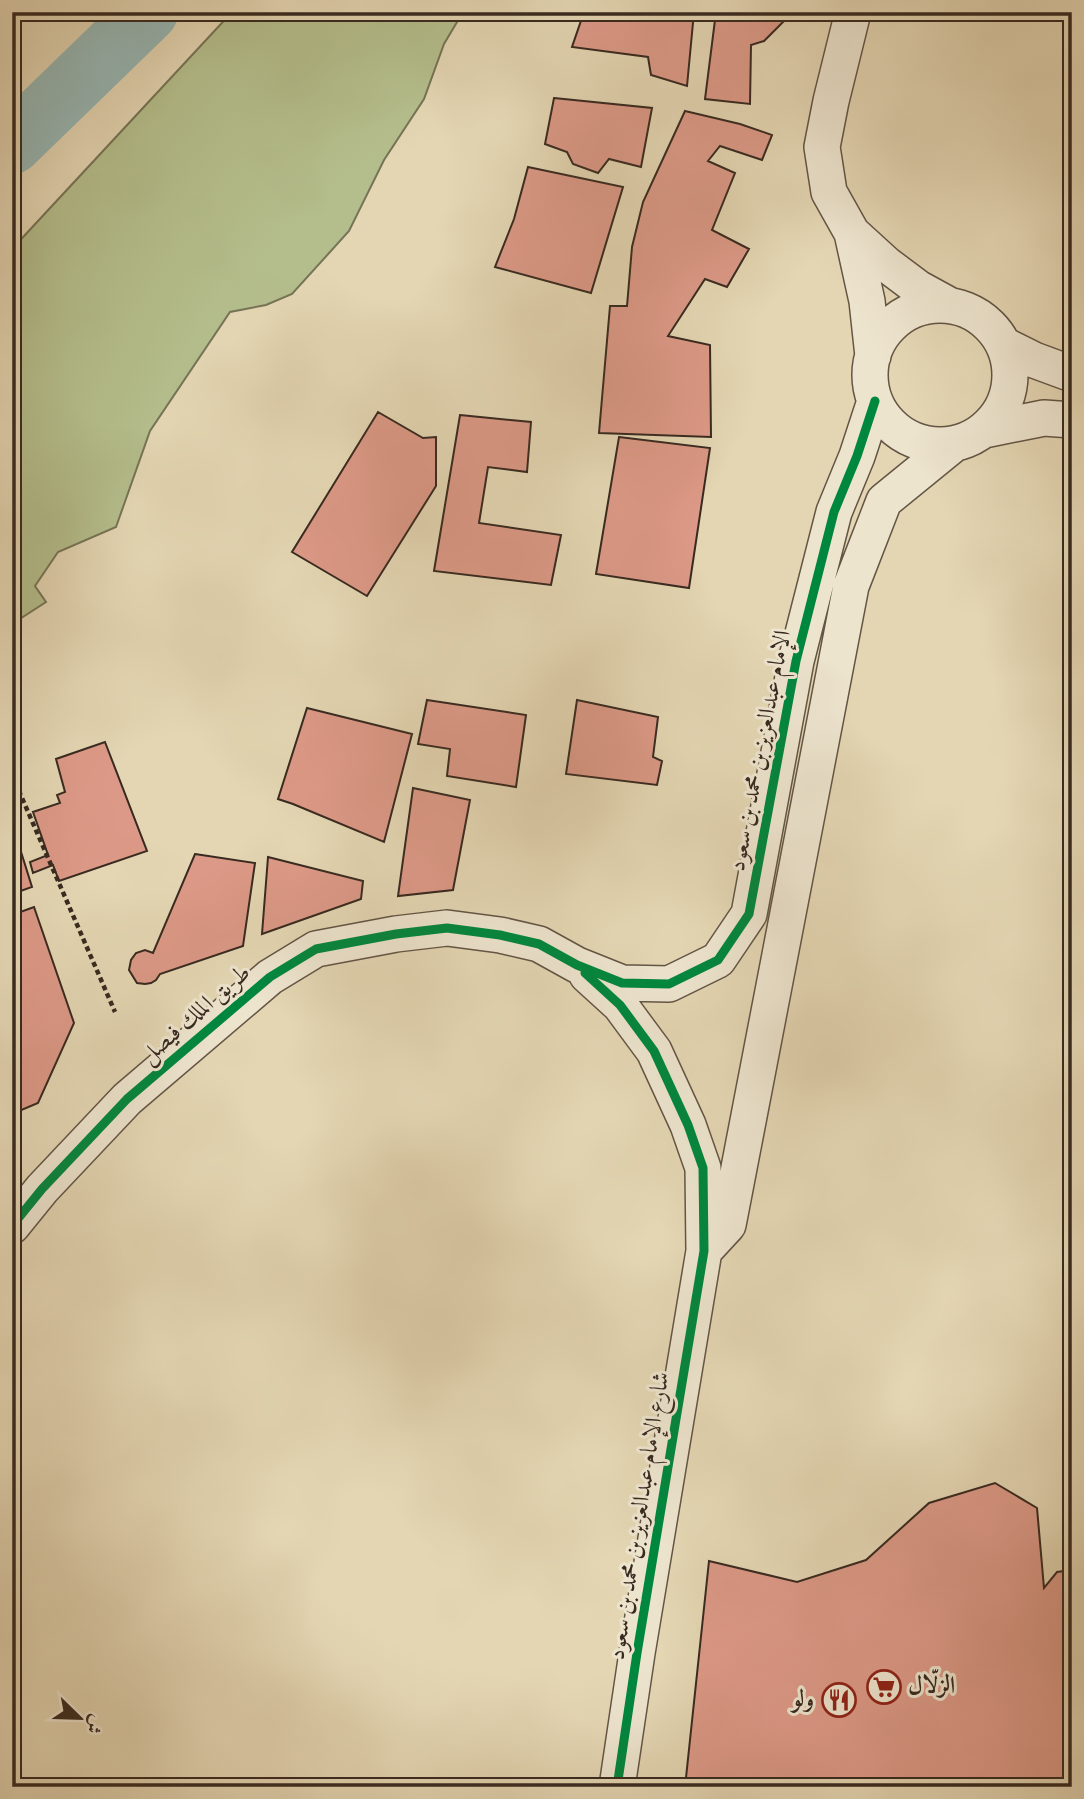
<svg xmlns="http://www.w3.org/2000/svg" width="1084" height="1799" viewBox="0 0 1084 1799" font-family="Vollkorn,Amiri,serif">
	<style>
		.green { fill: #b4be8c; stroke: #767456; stroke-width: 2 }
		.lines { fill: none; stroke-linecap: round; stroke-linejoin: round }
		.river { stroke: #97b7b4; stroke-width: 60 }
		.building { fill: #dc9987; stroke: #382a20; stroke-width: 2 }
		.minor-casing { stroke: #635545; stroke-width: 38 }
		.path { stroke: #382a20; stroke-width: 4.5; stroke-dasharray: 5 3.5; stroke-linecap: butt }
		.minor { stroke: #ede4ce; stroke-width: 35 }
		.cycleway-casing { stroke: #ede4ce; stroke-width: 13 }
		.cycleway { stroke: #00873e; stroke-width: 9 }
		.labels { text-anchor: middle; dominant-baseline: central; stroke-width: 6; stroke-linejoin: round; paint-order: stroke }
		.street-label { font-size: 24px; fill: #382a20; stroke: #ede4ce }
		.poi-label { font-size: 24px; font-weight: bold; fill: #382a20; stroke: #ede4ce; text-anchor: start }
	</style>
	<rect width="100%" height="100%" fill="#e4d6b3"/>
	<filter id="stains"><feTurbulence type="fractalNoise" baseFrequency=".00286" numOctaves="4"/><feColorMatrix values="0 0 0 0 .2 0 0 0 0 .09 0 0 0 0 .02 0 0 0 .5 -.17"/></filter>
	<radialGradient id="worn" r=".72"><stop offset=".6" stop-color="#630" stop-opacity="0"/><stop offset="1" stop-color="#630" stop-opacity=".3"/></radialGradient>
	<path class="green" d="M232,12H463L444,44L424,99L384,160L349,231L292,294L266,305L230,312L150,431L116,527L58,552L35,586L46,602L12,624V249Z"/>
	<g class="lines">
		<path class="river" d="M12,144L148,12"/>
	</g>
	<path class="building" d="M584,12H694L687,86L651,75L648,57L572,47Z
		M716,12H787L786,19L764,41L751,45L750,104L705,99Z
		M554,98L652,108L641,167L609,159L598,173L573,164L567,152L545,144Z
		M685,111L740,124L772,135L762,160L720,146L708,161L735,173L712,230L749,249L727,287L705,279L668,336L710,345L711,437L599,433L610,306H627L632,247L643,202Z
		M528,167L623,187L591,293L495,267L514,219Z
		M378,412L423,438L436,437V486L367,596L292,552Z
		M460,415L531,422L527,472L488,467L479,523L561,535L551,585L434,571Z
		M619,437L710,448L689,588L596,574Z
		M427,700L526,715L516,787L447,776L450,749L418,744Z
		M577,700L658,717L653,757L662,761L657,785L566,774Z
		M307,708L412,734L384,842L293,804L278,799Z
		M105,742L147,851L59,881L53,865L33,873L30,862L48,855L33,812L60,803L57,795L65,792L56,759Z
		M413,788L470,800L453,890L398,896Z
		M12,823L32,887L12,894Z
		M195,854L255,863L243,946L160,974L156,980L151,983L145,984L137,983L129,970L131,960L136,953L145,950L153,953Z
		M268,857L363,881L361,899L262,934Z
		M34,907L74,1023L38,1103L12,1114V915Z
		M995,1483L1037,1508L1044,1588L1057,1572L1072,1570V1787H685L709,1561L797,1582L866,1560L929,1503Z"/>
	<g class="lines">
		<g class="minor-casing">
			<path id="minor" d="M853,12L831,101L822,147L829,192L852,233L867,301L873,356
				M852,233L886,264L918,288L949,305
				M870 375a70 70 0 1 1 140 0a70 70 0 1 1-140 0Z
				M1004,345L1034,360L1072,374
				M984,430L1044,418L1072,420
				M587,975L620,1005L654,1051L688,1125L703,1168L704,1251L637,1653L617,1787
				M12,1226L42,1189L127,1099L270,977L316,949L396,934L447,928L500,935L539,944L577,965L622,983L669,984L718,960L749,914L796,661L834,512L857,456L875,401
				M704,1251L728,1225L851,586L884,501L954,444"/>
		</g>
		<path class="path" d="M12,775L115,1012"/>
		<use href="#minor" class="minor"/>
		<g class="cycleway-casing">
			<path id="cycleway" d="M585,973L620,1005L654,1051L688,1125L703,1168L704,1251L637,1653L617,1787
				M12,1226L42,1189L127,1099L270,977L316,949L396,934L447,928L500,935L539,944L577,965L622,983L669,984L718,960L749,914L796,661L834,512L857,456L875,401"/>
		</g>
		<use href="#cycleway" class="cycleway"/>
	</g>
	<defs>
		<g id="supermarket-ring" transform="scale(1.75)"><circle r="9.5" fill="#ede4ce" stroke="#8f2418" stroke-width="1.5"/><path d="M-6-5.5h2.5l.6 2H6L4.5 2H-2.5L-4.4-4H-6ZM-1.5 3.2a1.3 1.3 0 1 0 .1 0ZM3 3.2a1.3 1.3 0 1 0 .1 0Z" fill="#8f2418"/></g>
		<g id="restaurant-ring" transform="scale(1.75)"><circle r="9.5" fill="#ede4ce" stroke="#8f2418" stroke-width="1.5"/><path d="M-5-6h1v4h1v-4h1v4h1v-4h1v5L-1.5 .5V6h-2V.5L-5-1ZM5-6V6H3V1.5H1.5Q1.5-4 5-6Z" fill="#8f2418"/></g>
	</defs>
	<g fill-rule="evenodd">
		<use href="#supermarket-ring" x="884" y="1687"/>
		<use href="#restaurant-ring" x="839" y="1700"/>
	</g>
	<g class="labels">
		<g class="street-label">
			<text transform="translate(761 751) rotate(-79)">الإمام عبدالعزيز بن محمد بن سعود</text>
			<text transform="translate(196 1015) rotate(-41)">طريق الملك فيصل</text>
			<text transform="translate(640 1516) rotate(-81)">شارع الإمام عبدالعزيز بن محمد بن سعود</text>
		</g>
		<g class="poi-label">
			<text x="908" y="1687">الزلّال</text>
			<text x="814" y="1700" text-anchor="end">ولو</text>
		</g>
	</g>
	<rect width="1084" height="1799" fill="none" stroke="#e4d6b3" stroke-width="42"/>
	<rect x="14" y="14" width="1056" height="1771" fill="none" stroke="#382a20" stroke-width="3.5"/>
	<rect x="21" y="21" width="1042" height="1757" fill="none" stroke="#382a20" stroke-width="2"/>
	<g transform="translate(80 1718) rotate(113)" stroke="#ede4ce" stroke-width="5" paint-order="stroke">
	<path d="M0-5L12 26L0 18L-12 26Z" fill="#382a20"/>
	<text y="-10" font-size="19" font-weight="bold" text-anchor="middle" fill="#382a20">ش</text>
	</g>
	<rect width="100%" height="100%" filter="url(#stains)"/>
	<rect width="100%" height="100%" fill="url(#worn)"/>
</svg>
